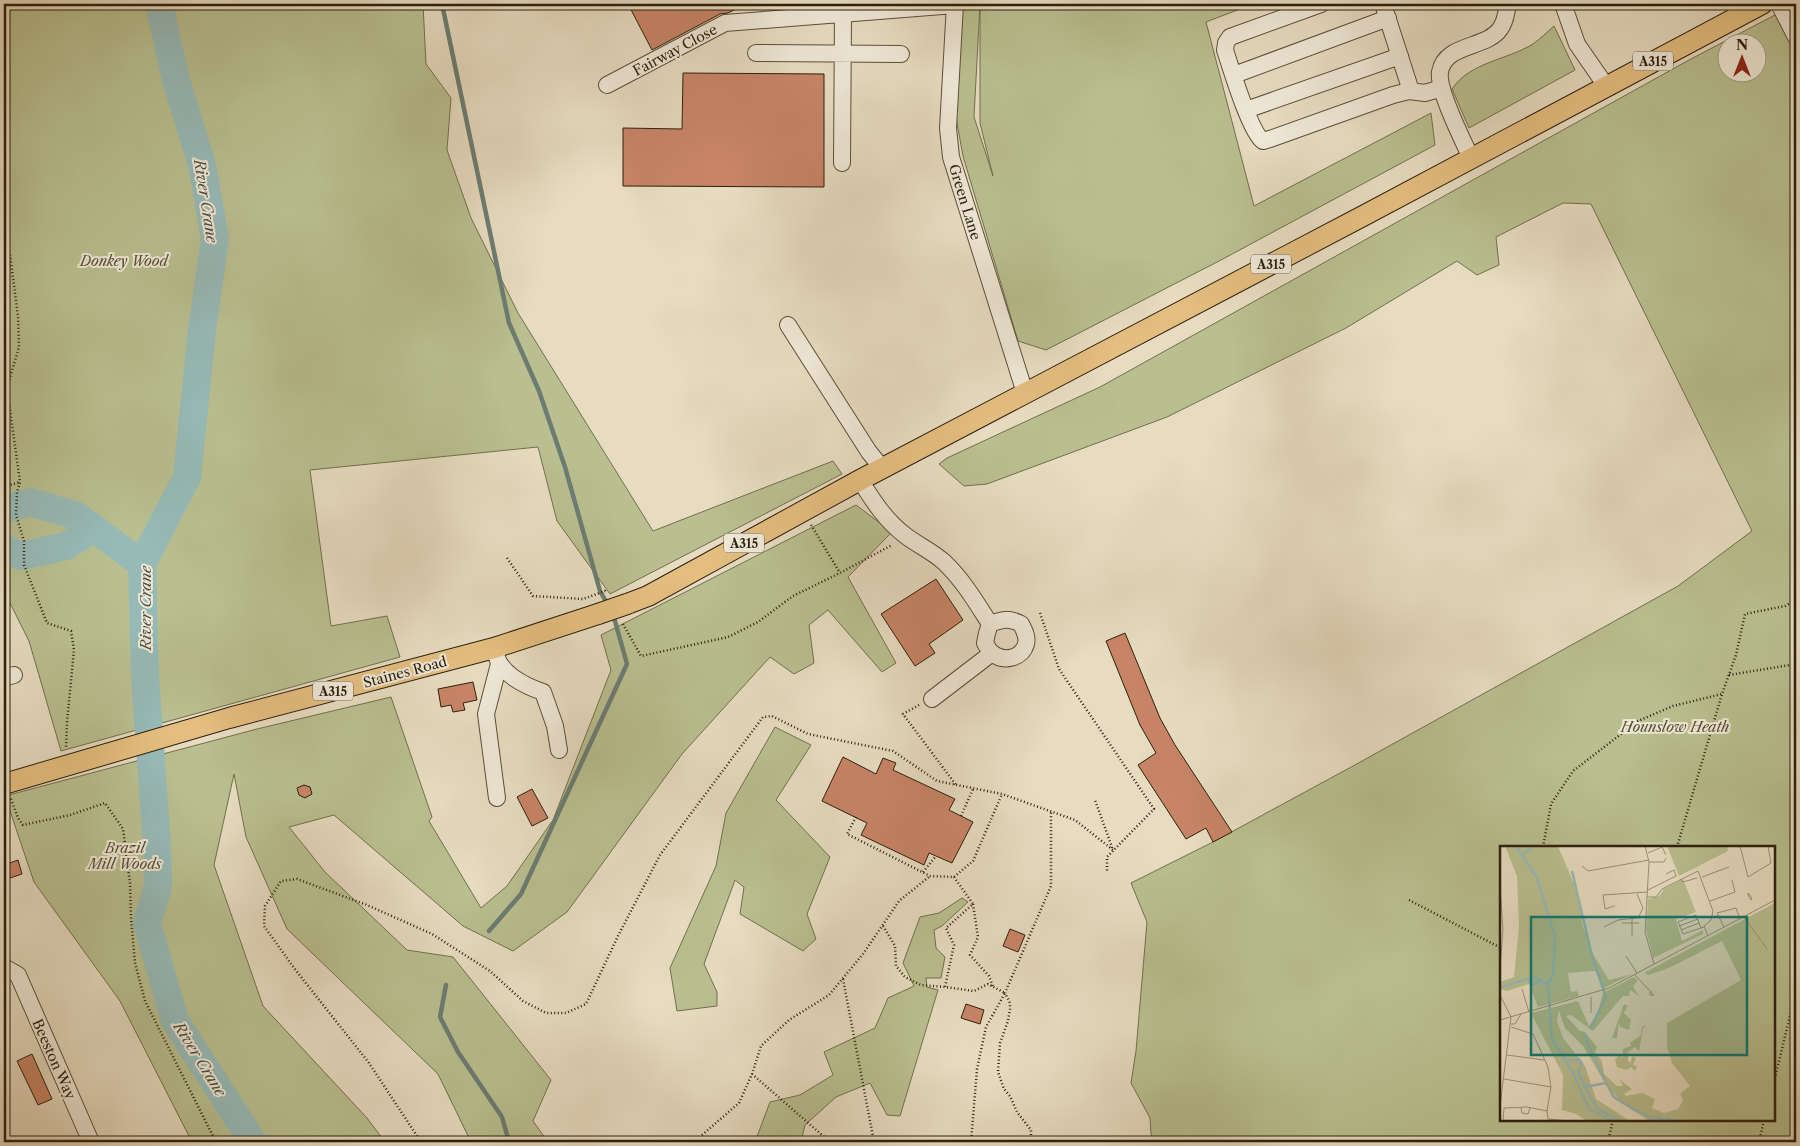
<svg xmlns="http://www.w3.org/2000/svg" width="1800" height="1146" viewBox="0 0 1800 1146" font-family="'Libre Caslon Text',serif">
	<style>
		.green { fill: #b9bf90; stroke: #726f4e; fill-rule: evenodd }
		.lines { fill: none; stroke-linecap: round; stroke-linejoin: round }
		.stream { stroke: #6c7c73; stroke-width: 4.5 }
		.river { stroke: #97bab7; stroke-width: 28 }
		.building { fill: #c88467; stroke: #2c1f0d }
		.minor-casing { stroke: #5b4e3a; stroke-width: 18 }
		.major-casing { stroke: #2c1f0d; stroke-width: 22 }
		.path { stroke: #2c1f0d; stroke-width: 2.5; stroke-dasharray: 1 2.5; stroke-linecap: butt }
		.minor { stroke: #efe8d7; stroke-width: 16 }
		.major { stroke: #e4be80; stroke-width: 20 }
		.major-bridge-casing { stroke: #2c1f0d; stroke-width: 22; stroke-linecap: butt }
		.major-bridge { stroke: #e4be80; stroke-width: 20 }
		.labels { text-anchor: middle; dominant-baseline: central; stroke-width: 4; stroke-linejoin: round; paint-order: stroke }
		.shield { fill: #efe8d7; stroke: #665b4a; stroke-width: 1 }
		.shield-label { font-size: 12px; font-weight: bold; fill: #2c1f0d }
		.street-label { font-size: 14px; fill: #2c1f0d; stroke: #efe8d7 }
		.park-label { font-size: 14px; font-style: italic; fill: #564f34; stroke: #efe8d7 }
		.water-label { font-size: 15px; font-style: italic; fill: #4c4e40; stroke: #efe8d7 }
		.inset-river { fill: none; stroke: #97bab7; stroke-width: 2.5 }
		.inset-road { fill: none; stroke: #9c9079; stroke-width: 1 }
		.view { fill: #0f766e; fill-opacity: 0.15; stroke: #0f766e; stroke-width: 2.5 }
		.inset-edge { fill: none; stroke: #2c1f0d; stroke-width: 2.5 }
	</style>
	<rect width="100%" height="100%" fill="#e7dcc1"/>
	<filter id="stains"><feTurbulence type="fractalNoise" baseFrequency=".004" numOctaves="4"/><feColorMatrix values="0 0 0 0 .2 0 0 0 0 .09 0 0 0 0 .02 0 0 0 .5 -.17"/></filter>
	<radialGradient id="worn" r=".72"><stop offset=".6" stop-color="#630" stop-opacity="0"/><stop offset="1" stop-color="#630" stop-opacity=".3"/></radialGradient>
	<path class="green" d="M4,4H423L426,64L451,98L447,150L471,218L518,313L653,531L833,461L842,474L610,594L557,521L538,447L310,470L331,626L387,616L400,657L61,751L29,641L4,591Z
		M961,4H1253L1206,22L1254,206L1431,113L1435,145L1221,260L1046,350L1018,341L963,156L955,112ZM980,4V123L993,176L974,117Z
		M1796,4V1142H1153L1151,1133L1150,1118L1131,1083L1136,1051L1147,922L1131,883L1213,842L1353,766L1678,586L1752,531L1591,204L1563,203L1496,237L1499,265L1477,275L1457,261L1346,328L1167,417L987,484L964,486L939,464L947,458L1100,387L1689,60ZM1728,42H1758V72H1728ZM1501,847H1774V1120H1501Z
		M1554,26L1575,70L1469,128L1452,89C1470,62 1507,60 1533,44C1540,39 1547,32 1554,26Z
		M856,505L892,532L848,577L896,663L882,672L828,610L809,625L814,663L794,674L770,657L682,754L567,912L513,951L463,926L334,815L289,827L325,872L407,950L453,957L551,1080L533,1121L548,1142H471L438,1074L287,929L246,837L234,774L214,865L263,1006L367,1118L385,1142H192L120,1001L34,882L5,796L257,729L391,697L432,817L429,821L481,908L507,886L553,820L611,670L601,635Z
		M775,727L811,745L776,800L830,857L807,914L816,939L803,951L740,914L744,887L735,880L704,964L717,992V1006L677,1011L670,968L716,866L726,813Z
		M962,898L968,902L942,926L934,930L936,948L945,957L941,978H926L927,987L938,990L900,1116L887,1115L870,1083L836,1097L805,1125L801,1142H755L770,1102L800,1095L833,1075L824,1052L875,1028L888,998L914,986L903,963L920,917L939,913Z"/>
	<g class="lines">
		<path class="stream" d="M442,4L509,323L539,391L565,467L600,591L608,605
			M489,931L521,894L627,664L613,614
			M446,985L440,1017L458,1052L502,1117L509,1142"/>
		<path class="river" d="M159,4L176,80L202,165L215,239L202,330L187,477L142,564L145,676L157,846L158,886L147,923L175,1021L253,1142
			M4,509L31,502L77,516L142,564
			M4,548L21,556L66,546L94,528"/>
	</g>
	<path class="building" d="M628,4H746L728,13L720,14L652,50Z
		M683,73L824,74V187L623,186V128L682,129Z
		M936,579L963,620L929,644L935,653L915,666L881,614Z
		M1125,633L1160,718L1175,745L1232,832L1213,842L1206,828L1186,839L1138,765L1156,753L1140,725L1106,641Z
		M473,682L477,700L463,703L465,710L453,712L451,705L441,707L438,689Z
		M843,757L876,774L883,758L896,763L893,770L955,799L949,810L973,822L952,863L929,853L924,865L861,835L867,823L822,801Z
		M304,785L310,787L312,794L305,798L299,795L297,788Z
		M532,789L548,818L532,826L517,797Z
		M18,860L22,874L4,880V865Z
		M1010,929L1025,935L1018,952L1003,946Z
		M966,1004L984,1010L980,1024L961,1018Z
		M32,1054L52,1099L38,1105L17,1061Z"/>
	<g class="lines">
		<g class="minor-casing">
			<path id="minor" d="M955,4L948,128L951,157L1025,393
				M1321,4L1230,37L1226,43L1225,50C1231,68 1250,132 1263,141L1270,139L1393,95L1409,91L1425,93L1442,88
				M1383,4L1411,91
				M1563,4L1577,44L1606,86
				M1733,4L1740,15
				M1779,4L1796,37
				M756,53L901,54
				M1234,75L1388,18
				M607,85L725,23L955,5
				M1246,110L1400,56
				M1471,158C1463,141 1437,89 1440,72C1445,43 1486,49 1500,29C1506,21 1506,13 1508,4
				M842,163L843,13
				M788,325L869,452L882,468
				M860,480C873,501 886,521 906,536C918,545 933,552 944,562C963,580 976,602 990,624C1003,619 1009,618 1021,624C1024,630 1028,637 1026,644C1022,658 1004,663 992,653C989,651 987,646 985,643L987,633L990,624
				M496,655C501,674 525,686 543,692L555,726L559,750
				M4,678L14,675
				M932,699L992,653
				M497,798L486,714L499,664
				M4,967L18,975L91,1142"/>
		</g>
		<g class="major-casing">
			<path id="major" d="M627,604L648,596L860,480L1363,216L1762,4
				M4,784L229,718L494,648L598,614"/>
		</g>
		<path class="path" d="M4,231L10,255L18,316L19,347L7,388L20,482L17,492L16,515L24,541V565L47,623L71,631L74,650L67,722L66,749
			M4,487L20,482
			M811,525L840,573
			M507,558L533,596L583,599L605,591L606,592
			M1040,613L1059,669L1154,809L1107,857V871
			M623,624L641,656L728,637L758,622L793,596L840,573L892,545
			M1729,675L1796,664
			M919,705L903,714L956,785
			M11,799L18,818L23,825L70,815L105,803L123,829L130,883L131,918L135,963L145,1001L216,1142
			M961,816L973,789
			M856,817L847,834L930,876L954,877L973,861L1002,794
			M1543,847L1551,804L1573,771L1638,721L1673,706L1722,694
			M1677,847L1722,694L1736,655L1745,614L1785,606L1796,600
			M923,872L936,856
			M954,877L973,904L946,928L954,945L945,987L974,991L988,984L1005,993L986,1027L977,1069L971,1142
			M1409,900L1501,948
			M973,904L978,937L970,955L989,976L993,987
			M883,926L895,946L896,966L905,977L921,985L945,987
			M843,979L874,1142
			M752,1074L830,1142H861
			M1774,1082L1796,991
			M421,1142L369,1063L294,968L264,926L265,906L281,881L297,879L367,905L432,934L490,971L523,1001L546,1013H566L586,1004L618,936L660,855L763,717L772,716L808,734L893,751L937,781L1002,794L1075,820L1113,850L1095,800
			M694,1142L739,1103L752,1074L761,1046L789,1020L829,995L863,954L899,901L930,876
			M1031,1142V1130L1017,1112L1010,1096L1004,1089L998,1072L1000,1043L1008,1021L1010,1009V1003L1005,993L1051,886V811
			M1608,1142L1613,1120
			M1759,1142L1764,1120"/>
		<use href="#minor" class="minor"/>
		<use href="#major" class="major"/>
		<g class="major-bridge-casing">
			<path id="major-bridge" d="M598,614L627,604"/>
		</g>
		<use href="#major-bridge" class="major-bridge"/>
	</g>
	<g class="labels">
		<g class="shield">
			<rect x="1633" y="51.5" width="40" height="19" rx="4"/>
			<rect x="1251" y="254.5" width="40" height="19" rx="4"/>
			<rect x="724" y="533.5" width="40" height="19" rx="4"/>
			<rect x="313" y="681.5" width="40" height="19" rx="4"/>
		</g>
		<g class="shield-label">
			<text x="1653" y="61">A315</text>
			<text x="1271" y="264">A315</text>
			<text x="744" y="543">A315</text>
			<text x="333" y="691">A315</text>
		</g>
		<g class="street-label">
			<text transform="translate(675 50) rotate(-28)">Fairway Close</text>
			<text transform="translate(965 202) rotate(73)">Green Lane</text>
			<text transform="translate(405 672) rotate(-15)">Staines Road</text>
			<text transform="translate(54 1059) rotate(66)">Beeston Way</text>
		</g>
		<g class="park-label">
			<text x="124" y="261">Donkey Wood</text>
			<text x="1675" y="727">Hounslow Heath</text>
			<text x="125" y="848">Brazil<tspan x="125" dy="16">Mill Woods</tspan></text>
		</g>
		<g class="water-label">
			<text transform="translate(206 201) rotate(81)">River Crane</text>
			<text transform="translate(145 608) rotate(-90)">River Crane</text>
			<text transform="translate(200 1059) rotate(58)">River Crane</text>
		</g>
	</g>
	<g transform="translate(1500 846)">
		<rect width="275" height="275" fill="#e7dcc1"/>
		<path d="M5,0H58L79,50L82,78L93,108L109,134L132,128L104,142L95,125L68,127L71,146L77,145L79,150L38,161L29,138L7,145L0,143V136L14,131L19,80L17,30ZM167,0H227L228,5L179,30ZM183,33L196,66L176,73L182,95L203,84V88L153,112L146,84L148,53L159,50L164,43ZM275,57V275H209V272L208,275H149L122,257L105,237L83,200L65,182L59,165L57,175L63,192L85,220L96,253L130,275H87L76,268L62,264L63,229L31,167L78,155L89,180L97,169L103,147L134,131L138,135L133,140L139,150L130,144L129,150H123L93,185L71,169L66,170L80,185L85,186L97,201L95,206L102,215L104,228L117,240H123L120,234L132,243L124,248L126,250L142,247L155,253L152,262L164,267L178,263L183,254L180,248L190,240L172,217L167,201V177L241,134L222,95L171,121L149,129L144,127ZM124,158L128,160L124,167L131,174L129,184L120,181L119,177L117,192H112ZM147,179L143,183L139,205L135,201L128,206V215L131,217L132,210L136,212L133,219L137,220L135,225L131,221L127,224L117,221L115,213L120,209L123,212V203L131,200L130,197L141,189L142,181Z" fill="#b9bf90"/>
		<path class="inset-river" d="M16,0L37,32L55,91L53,128L48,139L52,193L73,227L89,263L113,275M21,10L34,0M72,25L92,110L106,151L90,183M28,135L33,138L42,134M0,141L35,131L48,139M84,189L105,235M66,215L79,213L82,218L78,225L85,241L106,237L114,251L133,263L150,271L178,275M85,242L98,263L120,275"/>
		<path class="inset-road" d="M145,0L149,16L145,86L154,118M240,0L248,31L271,17L268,0M148,7L162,1L166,9M149,16H164L166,12M82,20L88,25L149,14M202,31L229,21M180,33L183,36L197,32M0,40L3,83L0,123M148,44L176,30L174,24L166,28M248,47L252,52L251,54L248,49ZM137,48L143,62L138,72M147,51H156L162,43L198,25L213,65L211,74L204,80L208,90M210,55L235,46L232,34M115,60L105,63L103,49L147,46M244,71L267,103M122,77H139M179,80L198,73M104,81L118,74L146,71M224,81L217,67L236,62L240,73M201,82L196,69L178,76L183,88L204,81M181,84L199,77M132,90V72M126,110L137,127M134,128L154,149H150V146M22,143L29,166M0,149L11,171M91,167V151M0,174L109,142L275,54M11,178H15L21,168M11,181L33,188L48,221L51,241L47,265M7,209L44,214M4,233L51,241M0,260L11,171M21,262L22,267L28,268L30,262M3,275L4,262L27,261L47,265L48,273L69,275"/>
		<path class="view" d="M31,71H247V209H31Z"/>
		<rect width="275" height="275" class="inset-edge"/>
	</g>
	<rect width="1800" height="1146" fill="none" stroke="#e7dcc1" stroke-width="20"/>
	<rect x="5" y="5" width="1790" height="1136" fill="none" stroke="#2c1f0d" stroke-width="2.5"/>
	<rect x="10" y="10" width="1780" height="1126" fill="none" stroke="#2c1f0d"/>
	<g transform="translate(1742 58)"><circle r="24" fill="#efe8d7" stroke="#a19886"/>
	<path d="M0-4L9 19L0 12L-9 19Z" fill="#8f2418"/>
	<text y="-8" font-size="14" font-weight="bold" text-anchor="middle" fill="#2c1f0d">N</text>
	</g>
	<rect width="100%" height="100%" filter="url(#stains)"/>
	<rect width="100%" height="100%" fill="url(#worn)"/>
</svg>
